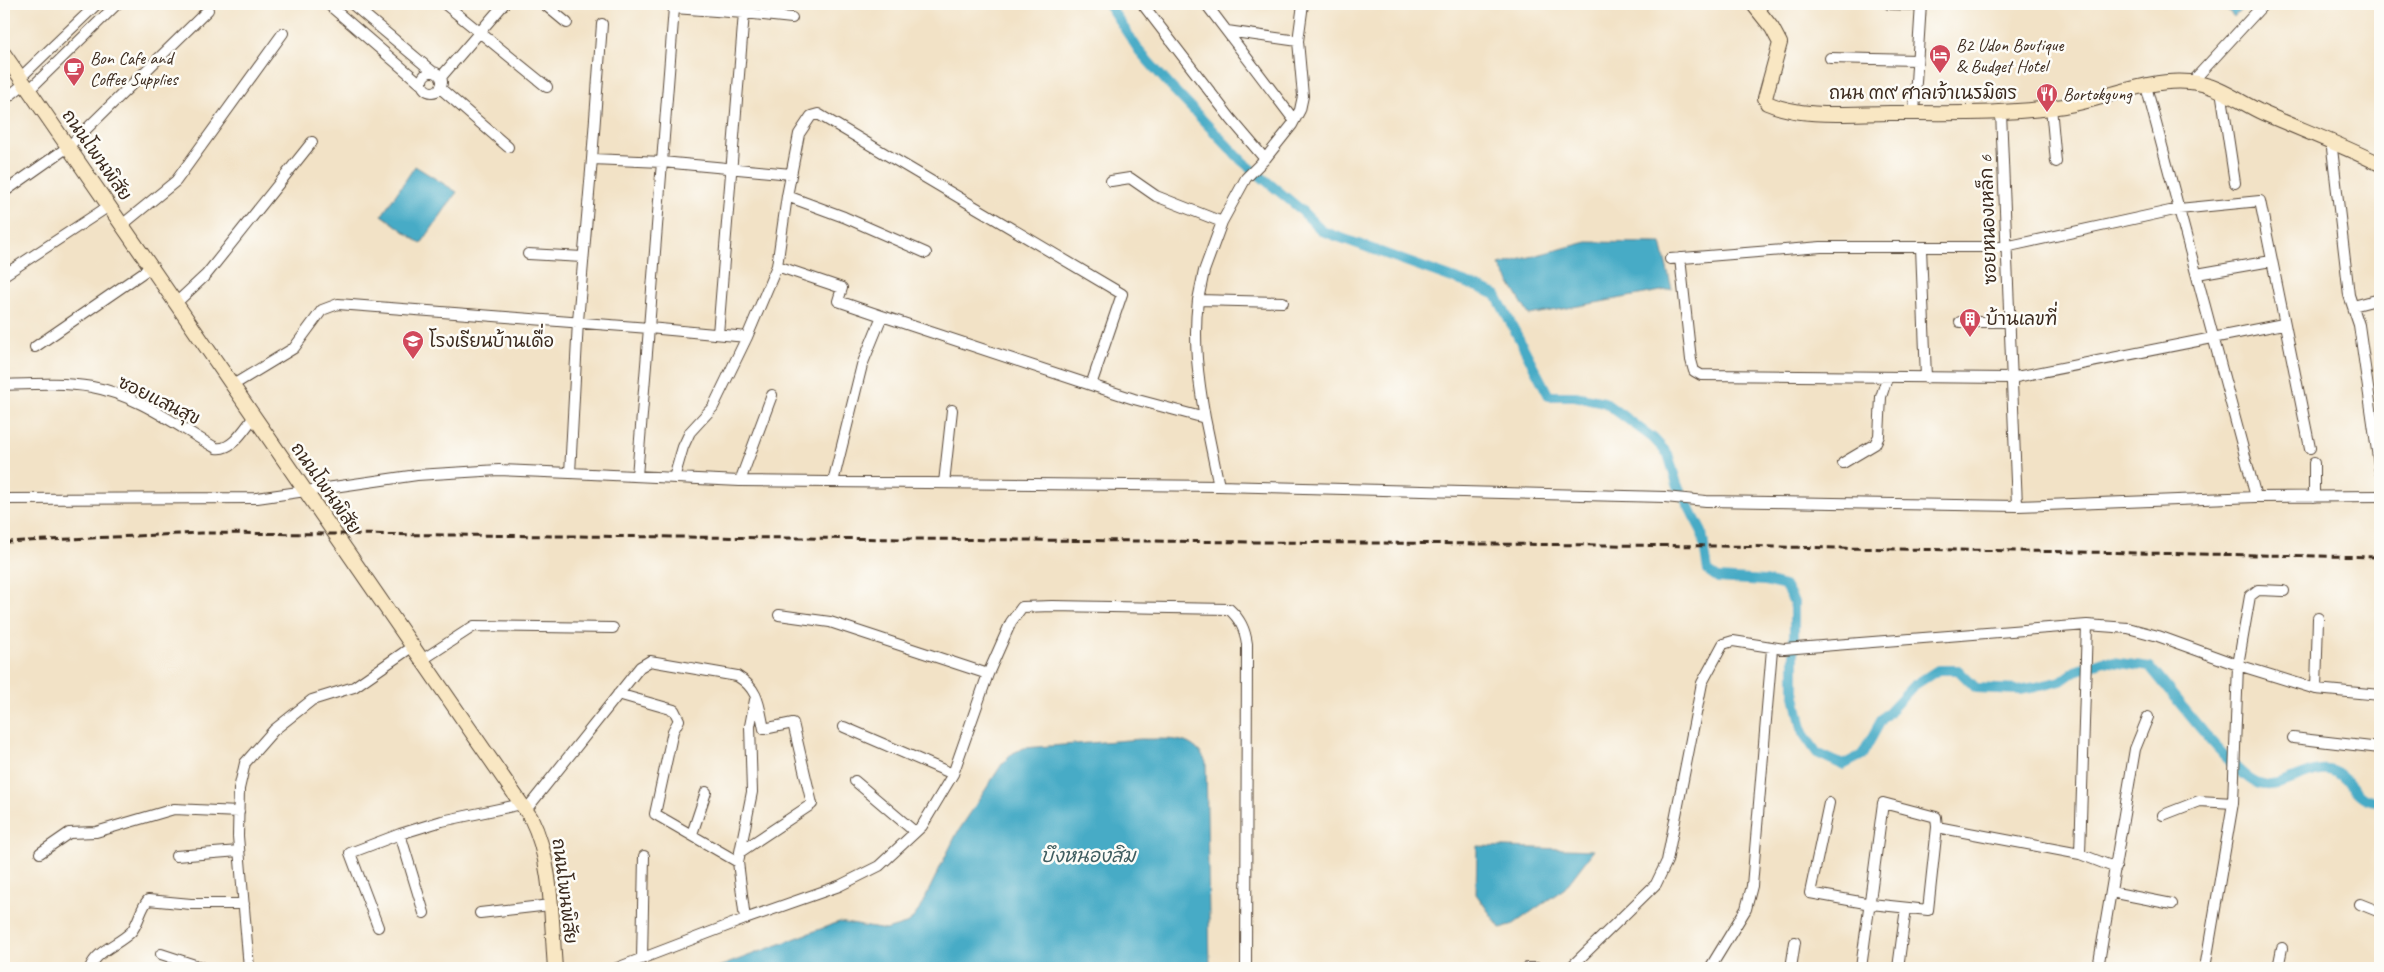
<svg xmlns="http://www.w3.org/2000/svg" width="2384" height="972" viewBox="0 0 2384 972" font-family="Caveat,'Playpen Sans Thai',sans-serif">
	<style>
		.water { fill: #47abc6; stroke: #416a72 }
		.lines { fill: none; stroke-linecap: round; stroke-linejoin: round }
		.canal { stroke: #47abc6; stroke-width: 10 }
		.street-casing { stroke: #564637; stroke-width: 12 }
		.secondary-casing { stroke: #564637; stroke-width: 16 }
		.street { stroke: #fff; stroke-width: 10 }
		.secondary { stroke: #f9e7c3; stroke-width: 14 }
		.rail { stroke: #3b2a1e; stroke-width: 3; stroke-dasharray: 8 4; stroke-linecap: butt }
		.labels { text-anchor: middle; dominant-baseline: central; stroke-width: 5; stroke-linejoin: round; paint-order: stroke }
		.poi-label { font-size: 18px; fill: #3b2a1e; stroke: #fdfcf7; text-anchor: start }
		.street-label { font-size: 18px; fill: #3b2a1e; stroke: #fdfcf7 }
		.water-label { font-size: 19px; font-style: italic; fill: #405e61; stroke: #fdfcf7 }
	</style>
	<rect width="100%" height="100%" fill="#fdfcf7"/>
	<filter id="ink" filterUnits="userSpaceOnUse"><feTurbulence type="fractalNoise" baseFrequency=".02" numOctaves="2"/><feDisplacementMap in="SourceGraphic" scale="10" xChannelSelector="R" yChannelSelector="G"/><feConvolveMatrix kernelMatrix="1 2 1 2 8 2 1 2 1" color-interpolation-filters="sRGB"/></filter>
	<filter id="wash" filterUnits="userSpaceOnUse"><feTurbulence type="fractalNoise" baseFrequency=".0096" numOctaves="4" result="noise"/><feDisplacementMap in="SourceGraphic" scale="20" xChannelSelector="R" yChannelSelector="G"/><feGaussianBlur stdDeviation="1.12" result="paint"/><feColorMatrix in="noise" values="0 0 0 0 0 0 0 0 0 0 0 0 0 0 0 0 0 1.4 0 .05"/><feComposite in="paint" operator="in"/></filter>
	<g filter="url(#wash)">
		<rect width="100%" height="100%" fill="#f2e2c6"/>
		<path class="water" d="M2222,4H2247L2234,17Z
			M415,166L457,192L421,244L382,215Z
			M1587,242L1661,243L1672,289L1529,315L1499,265Z
			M1141,739C1169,740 1192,734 1206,762L1210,968H716L839,922L886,930L909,923L919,910L957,833L969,815L1002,764L1013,753L1024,748Z
			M1477,846L1594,850L1565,888L1511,926L1500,928L1476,894Z"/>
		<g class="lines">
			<path class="canal" d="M1108,4L1140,52L1173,89L1242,161L1299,208L1322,231L1483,289L1496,295L1549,396H1575L1604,402L1653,438L1668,454L1677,484L1702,532L1708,571L1718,578L1765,581L1785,586L1794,602V691L1803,733L1817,753L1843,765L1862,755L1882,719L1913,686L1938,670H1958L1976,688L2019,690L2036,687L2061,681L2075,671L2104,661L2150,667C2169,689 2236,778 2259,784C2285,791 2308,764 2333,771C2346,775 2354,793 2365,798C2370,800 2376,801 2380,802"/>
		</g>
	</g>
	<g filter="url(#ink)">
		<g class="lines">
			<g class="street-casing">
				<path id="street" d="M328,4L422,85
					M352,4L433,72
					M445,4L547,87
					M544,4L567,23
					M744,4V13L674,8L662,162L791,174
					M1148,4L1144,6L1231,119L1265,159
					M1206,4L1294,120
					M1889,4L1921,5
					M1227,31L1298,41
					M1830,58L1917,60
					M422 82a10 10 0 1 1 20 0a10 10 0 1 1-20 0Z
					M441,77L504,4
					M20,78L97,4
					M2192,82L2264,4
					M2146,86L2256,497
					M440,88L508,147
					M29,90L117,4
					M2221,90L2235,183
					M4,100L24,84
					M2051,107L2056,162
					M2001,112L2017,506
					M1914,113L1921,4
					M2331,140L2349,295L2359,325L2380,472
					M1111,181L1130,178L1156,196L1222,222L1204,271L1198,300
					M4,192L68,147L208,10
					M787,196L844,217L926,253
					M1222,222L1246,178L1265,159L1292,125L1300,110L1303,96L1298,41L1303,4
					M122,225L176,181L283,33
					M1921,247L1926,378
					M528,254L583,257
					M1680,258L1691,360L1694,371L1701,375L2011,378L2283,324
					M1670,259L1821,247H2005L2179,209L2260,201L2310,448
					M777,266L842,288L838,301L882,316L862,365L833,482
					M2197,274L2271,261
					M4,275L109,206
					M176,303L206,275L312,142
					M2353,306L2380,299
					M1960,322H2008
					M718,334L744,13L792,18
					M747,337L777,266L787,196L799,134L811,116L818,114L1122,294L1091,385L882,316
					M35,347L151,267
					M4,385C33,384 63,382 92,387C138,395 177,426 216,448C232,451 245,428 254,417
					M233,385L294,348L322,310L338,304L649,328L662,162L592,159L602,24
					M1205,418C1198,378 1193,340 1198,300L1283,302
					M1843,463L1875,444L1879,436L1881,397L1887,378
					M2314,463V497
					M570,473L740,481L772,395
					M637,476L649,328L747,337L713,407L690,432L683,447L674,478
					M740,481L1219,486L1205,418L1134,399L1091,385
					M944,483L952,410
					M1219,486L1665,497L1706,501L2017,506L2256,497L2380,496
					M4,499L257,498L417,475L499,470L570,473L578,321L592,159
					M779,615L830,622L988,674
					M422,660L474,626L613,628
					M2316,689L2318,618
					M618,694L674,710L679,720L673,731L655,814L738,862
					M844,727L953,774
					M2293,738L2380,748
					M855,781L915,832
					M1829,803L1810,893L1871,904L1928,910L1937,827
					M526,810L640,667L650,661L737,676C759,689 759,706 764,729L793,723L812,804L740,852
					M2163,815L2199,801L2233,803
					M400,834L424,913
					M692,834L706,792
					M40,853L69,833L96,832L174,809L239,812
					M2080,854L2087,625
					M176,856L239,851
					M2111,892L2172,904
					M2360,904L2380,912
					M480,913L550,905
					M745,919L738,862L752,792L750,726L755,700
					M378,927L350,853L400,834L442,821L522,804
					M161,954L204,968
					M642,959L644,856
					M90,968C97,950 118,945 131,932C139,923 140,909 148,900L191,904H244
					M249,968L238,836L239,789L245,763L274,730L312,700L354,687L413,646
					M617,968L745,919L839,886L879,866L922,826L953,774L988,674L1011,622L1022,607L1052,606L1229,609C1240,619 1245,629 1247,644L1246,968
					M1527,968H1537
					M1570,968L1656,884L1667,861L1702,683L1723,644L1733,641L1784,649L2087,625L2128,628L2158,636L2238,665L2316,689L2380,695
					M1710,968L1746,909L1752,886L1772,649
					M1791,968L1795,942
					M1861,968L1883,803L1936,817L1937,827L2080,854L2116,868
					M1898,968L1906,908
					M2098,968L2135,749L2148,717
					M2205,968L2233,803L2238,665L2250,596L2258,590L2284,591
					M2278,968L2282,948"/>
			</g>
			<g class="secondary-casing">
				<path id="secondary" d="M1753,4L1772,28L1780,43L1765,98L1767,103C1804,119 1851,113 1891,113C1948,113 2007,115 2064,106C2106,99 2148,78 2190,82C2217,84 2239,102 2263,113C2302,130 2342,145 2380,164
					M4,54L531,818C553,862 551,920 555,968"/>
			</g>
			<use href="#street" class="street"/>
			<use href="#secondary" class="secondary"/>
			<path class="rail" d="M4,542L201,533L335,534L1719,546L2380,557"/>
		</g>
	</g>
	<defs>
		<g id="hotel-pin" transform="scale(1.125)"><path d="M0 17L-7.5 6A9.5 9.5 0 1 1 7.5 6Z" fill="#d1495b" stroke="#fdfcf7"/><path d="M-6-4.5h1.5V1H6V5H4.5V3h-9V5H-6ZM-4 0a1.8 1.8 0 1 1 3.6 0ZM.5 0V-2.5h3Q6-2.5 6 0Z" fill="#fff"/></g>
		<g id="cafe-pin" transform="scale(1.125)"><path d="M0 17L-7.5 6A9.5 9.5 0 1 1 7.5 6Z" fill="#d1495b" stroke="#fdfcf7"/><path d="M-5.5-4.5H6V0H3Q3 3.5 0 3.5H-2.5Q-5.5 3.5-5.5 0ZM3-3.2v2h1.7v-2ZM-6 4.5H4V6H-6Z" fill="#fff"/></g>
		<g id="restaurant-pin" transform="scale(1.125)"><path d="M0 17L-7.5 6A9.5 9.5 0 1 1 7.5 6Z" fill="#d1495b" stroke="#fdfcf7"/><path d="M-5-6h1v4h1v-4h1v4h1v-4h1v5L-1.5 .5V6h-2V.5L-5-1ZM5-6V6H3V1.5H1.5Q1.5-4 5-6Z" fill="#fff"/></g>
		<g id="building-pin" transform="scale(1.125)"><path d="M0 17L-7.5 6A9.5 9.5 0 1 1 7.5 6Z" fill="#d1495b" stroke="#fdfcf7"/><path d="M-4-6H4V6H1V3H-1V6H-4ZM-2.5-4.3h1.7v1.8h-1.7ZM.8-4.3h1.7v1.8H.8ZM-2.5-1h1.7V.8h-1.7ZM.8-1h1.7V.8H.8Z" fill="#fff"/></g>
		<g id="school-pin" transform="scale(1.125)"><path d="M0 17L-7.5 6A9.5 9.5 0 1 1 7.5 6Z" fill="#d1495b" stroke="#fdfcf7"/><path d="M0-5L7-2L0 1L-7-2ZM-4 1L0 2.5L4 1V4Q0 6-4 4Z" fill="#fff"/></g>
	</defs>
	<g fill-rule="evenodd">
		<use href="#hotel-pin" x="1940" y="55"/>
		<use href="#cafe-pin" x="74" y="68"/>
		<use href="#restaurant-pin" x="2047" y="94"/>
		<use href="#building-pin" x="1970" y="319"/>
		<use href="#school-pin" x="413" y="341"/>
	</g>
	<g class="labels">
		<g class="poi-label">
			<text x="1956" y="45">B2 Udon Boutique<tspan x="1956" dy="21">&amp; Budget Hotel</tspan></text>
			<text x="90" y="58">Bon Cafe and<tspan x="90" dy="21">Coffee Supplies</tspan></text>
			<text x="2063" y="94">Bortokgung</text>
			<text x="1986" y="319">บ้านเลขที่</text>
			<text x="429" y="341">โรงเรียนบ้านเดื่อ</text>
		</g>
		<g class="street-label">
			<text x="1923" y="93">ถนน ๓๙ ศาลเจ้าเนรมิตร</text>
			<text transform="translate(97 155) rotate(55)">ถนนโพนพิสัย</text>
			<text transform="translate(1988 220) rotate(-92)">ซอยหนองเหล็ก 6</text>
			<text transform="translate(159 400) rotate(26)">ซอยแสนสุข</text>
			<text transform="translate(326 488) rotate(55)">ถนนโพนพิสัย</text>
			<text transform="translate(565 891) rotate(83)">ถนนโพนพิสัย</text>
		</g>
		<g class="water-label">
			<text x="1088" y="856">บึงหนองสิม</text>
		</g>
	</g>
	<rect width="2384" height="972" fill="none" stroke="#fdfcf7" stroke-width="20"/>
</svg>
